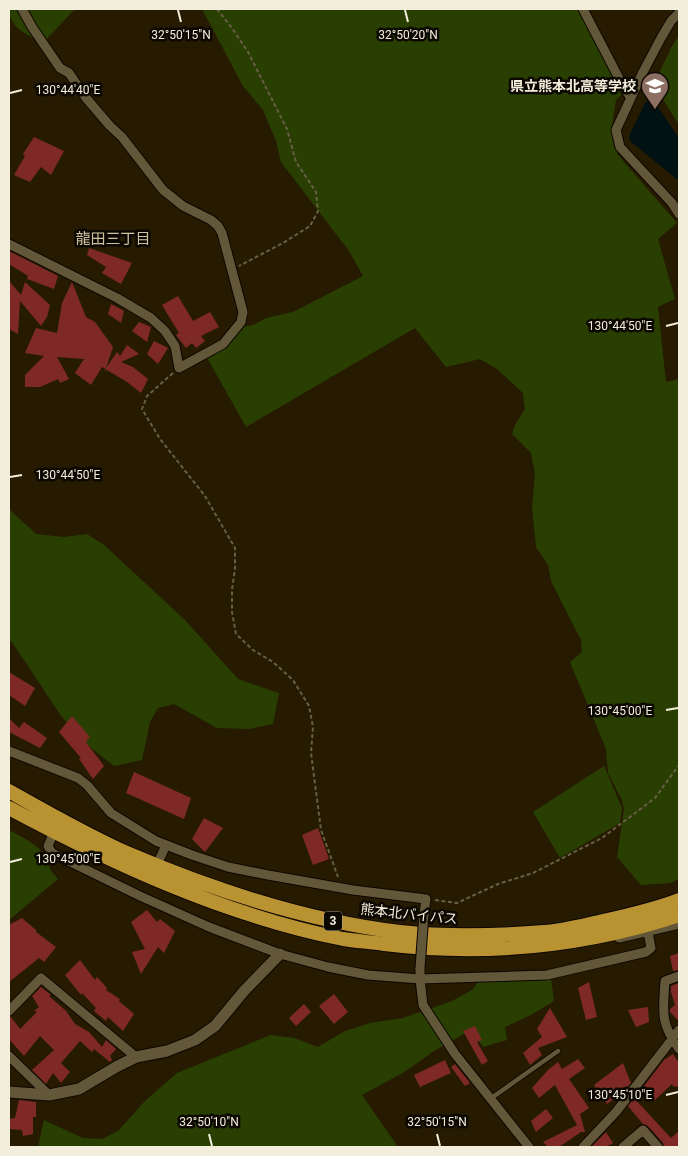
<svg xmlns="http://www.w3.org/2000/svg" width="688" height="1156" viewBox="0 0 688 1156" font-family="Roboto,'Noto Sans JP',sans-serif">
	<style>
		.green { fill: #293f01 }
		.water { fill: #021113 }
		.building { fill: #7f2927 }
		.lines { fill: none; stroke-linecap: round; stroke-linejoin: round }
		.service-casing { stroke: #0e0600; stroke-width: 6 }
		.minor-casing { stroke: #0e0600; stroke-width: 11 }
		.tertiary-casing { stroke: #0e0600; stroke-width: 13 }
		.trunk-casing { stroke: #0e0600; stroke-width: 16 }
		.path { stroke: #675e46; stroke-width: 2; stroke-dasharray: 4 2.5; stroke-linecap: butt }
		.service { stroke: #625738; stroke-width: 4.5 }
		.minor { stroke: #625738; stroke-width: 9 }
		.tertiary { stroke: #625738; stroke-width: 11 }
		.trunk { stroke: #b99232; stroke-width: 14 }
		.minor-bridge-casing { stroke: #0e0600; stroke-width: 11; stroke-linecap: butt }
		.minor-bridge { stroke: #625738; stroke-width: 9 }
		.ticks { fill: none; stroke: #f3eddb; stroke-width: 2 }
		.labels { text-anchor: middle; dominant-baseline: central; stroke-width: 5; stroke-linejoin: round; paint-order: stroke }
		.shield { fill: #0b0701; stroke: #ada89a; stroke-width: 1 }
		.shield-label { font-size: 12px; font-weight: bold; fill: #f3eddb }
		.poi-label { font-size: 14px; font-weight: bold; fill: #f3eddb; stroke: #0b0701; text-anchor: end }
		.street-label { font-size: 14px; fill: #f3eddb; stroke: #0b0701 }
		.neighbourhood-label { font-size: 15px; fill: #cfc2a0; stroke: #0b0701 }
		.ticks-label { font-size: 12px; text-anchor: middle; fill: #f3eddb; stroke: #0b0701; stroke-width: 5; stroke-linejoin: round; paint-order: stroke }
	</style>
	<rect width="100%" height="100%" fill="#261b00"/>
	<path class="green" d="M9,9H75L43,43C28,35 9,28 9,9Z
		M202,9H579L622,94L616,100L611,131L618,155L677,223L658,239L675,299L658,307L666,382L679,379V879L670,883L641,885L617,857L624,809L622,800L608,773L606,749L570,662L582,652L581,640L551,581L548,565L536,547L532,507L535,474L531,453L512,434L516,423L525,409L523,393L497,369L480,359L446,367L415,328L246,427L205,354L236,328L253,325L266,318L293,312L363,276L349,251L281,162L276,141L263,110L243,86Z
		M679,35V125L656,88L654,84L671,48Z
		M9,509L36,534L64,537L87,534L104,545L185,620L238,679L279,693L273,724L249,729L217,728L174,704L158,708L150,722L142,760L114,766L90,747L61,716L12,642L9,641Z
		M604,766L622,808L620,823L560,858L533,812Z
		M9,830C21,837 37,843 44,855C50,867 48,868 58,879L9,920Z
		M481,978H551L554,1001L531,1015L505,1027L507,1040L483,1047L471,1030L434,1051L406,1071L362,1095L398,1147H38L44,1120L83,1138L102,1139L118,1131L146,1100L177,1073L271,1035L294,1038L318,1047L345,1031L370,1023L403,1018L452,1001L472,990Z"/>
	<path class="water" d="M651,97L679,138V181L630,141L629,136L645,103Z"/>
	<path class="building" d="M34,137L64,151L51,175L41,167L30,182L14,175L25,156L23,154Z
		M89,248L132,263L121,284L102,273L106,267L87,255Z
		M9,251L58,276L54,289L27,279L28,276L9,264Z
		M9,281L21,295L25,282L50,305L47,317L41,326L20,301L18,334L9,329Z
		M72,282L86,317L95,322L113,347L106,368L117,352L120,356L127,345L139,354L121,362L133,367L148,379L141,393L127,382L107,370L104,371L106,369L102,367L91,385L75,373L84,359L57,357L69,379L60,383L58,379L40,387H25V375L44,356L25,353L36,328L57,333L62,303Z
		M178,296L193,321L210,312L219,327L201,336L205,341L196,348L192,343L186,348L176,335L179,333L162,305Z
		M111,304L124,311L121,323L108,314Z
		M139,322L151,327L147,342L132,331Z
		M154,341L168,348L158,364L147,354Z
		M9,672L35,688L25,706L9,695Z
		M72,716L90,737L86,742L104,766L93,779L79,759L81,758L59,732Z
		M9,718L19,728L24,722L47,738L40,748L9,732Z
		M134,772L191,798L184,819L126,793Z
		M204,818L223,828L205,852L192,839Z
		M318,828L329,859L313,865L302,835Z
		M147,910L157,922L160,919L175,931L164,953L158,947L141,974L132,952L145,949L131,922Z
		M22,918L36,930V932L56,947L44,962L39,958L9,982V925Z
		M679,953V970L673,971L670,956Z
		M80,960L95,980L97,977L107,988L106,990L120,999L119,1001L134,1014L123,1031L108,1017L106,1021L94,1011L96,1008L82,993L81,995L65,975Z
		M589,982L597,1017L586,1020L578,988Z
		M679,983V1021L670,1012V1009L675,1005L671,992V986Z
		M41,987L51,995L49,996L66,1011L75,1024L89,1032L102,1047L106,1040L115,1048L116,1049L110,1056L112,1060L110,1062L94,1049L92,1052L80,1041L61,1063L70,1072L61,1083L53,1073L46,1084L32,1070L54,1050L40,1036L24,1056L9,1039V1017H11L20,1029L37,1012L34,1011L39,1007L32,996Z
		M334,994L348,1012L334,1024L319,1006Z
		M304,1004L311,1012L296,1026L289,1018Z
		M648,1007L649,1022L636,1027L628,1010Z
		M550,1008L567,1037L538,1048L542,1055L530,1065L523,1053L542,1037L537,1029Z
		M475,1026L482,1040L477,1042L488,1061L482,1065L463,1031Z
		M673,1054L679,1063V1086L674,1087L672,1084L654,1101L644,1086L664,1060Z
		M578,1059L585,1068L569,1079L589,1108L580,1114L585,1132H581L559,1147H548L543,1142L577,1125L555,1085L539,1098L532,1088L548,1070L558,1062L562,1069Z
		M445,1060L451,1073L420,1087L414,1075Z
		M623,1063L631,1083L620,1096L619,1095L607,1104L594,1085Z
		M455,1064L470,1083L465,1086L451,1067Z
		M634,1098L671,1138L679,1131V1147H664L663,1143L648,1126L643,1124L628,1106Z
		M19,1100L36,1102V1117H33V1134L23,1136L22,1130L9,1129V1119L15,1118Z
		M546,1109L553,1118L536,1132L531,1121Z
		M606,1132L613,1143L606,1147H591Z"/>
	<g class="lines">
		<g class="service-casing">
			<path id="service" d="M490,1099L558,1051"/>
		</g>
		<g class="minor-casing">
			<path id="minor" d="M583,9L624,88L631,98
				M679,13L671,21L661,38L643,72L616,130L620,147L672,203L679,214
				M9,244L117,298L151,318L165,331L175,346L179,368L223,344L241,322L243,312L222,233L218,226L211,220L183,206L163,190L122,137L110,126L86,98L69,73L60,68L32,27L22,9
				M9,751L78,778L87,785L111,813L156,841L192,855L228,867L268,875L353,890L426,899L424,914
				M54,832L48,846L52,853L140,896L209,927L280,954L328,967L368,975L420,979L547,975L646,952L651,948L648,932
				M157,865L166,845
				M619,938L679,924
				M420,968V979L423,1005L455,1054L529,1147
				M679,976L665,981C663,1013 660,1022 679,1049
				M9,1011L41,978L136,1057
				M9,1056L49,1095
				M583,1147L616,1112L679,1030
				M623,1147L643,1130L658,1147"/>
		</g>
		<g class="tertiary-casing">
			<path id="tertiary" d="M9,1092L49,1095L79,1089L116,1067L136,1057L167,1051L195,1040L215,1026L244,991L280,954"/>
		</g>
		<g class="trunk-casing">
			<path id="trunk" d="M9,791C48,813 88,836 129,854C216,891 307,921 400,932C448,937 496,936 544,932C562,931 581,926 599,922C626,916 654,910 679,900
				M9,808C114,864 224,915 343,939C356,941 370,942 384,944C484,956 583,947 679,915"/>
		</g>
		<path class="path" d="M217,9L232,28L248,52L287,129L296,162L316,192L318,211L310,226L283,243L239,266
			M173,373L147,396L142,409L160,439L205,496L235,548V569L232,589V612L236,634L253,650L273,662L293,680L309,706L313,727L311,753L321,830L338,877
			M435,900L457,903L498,884L533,873L602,838L655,798L679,765"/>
		<use href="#service" class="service"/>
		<use href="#minor" class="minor"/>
		<use href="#tertiary" class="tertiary"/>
		<use href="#trunk" class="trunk"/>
		<g class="minor-bridge-casing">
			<path id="minor-bridge" d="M420,968L424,914"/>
		</g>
		<use href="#minor-bridge" class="minor-bridge"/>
	</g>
	<path class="ticks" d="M178,10L181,22M405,10L408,22M10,93L22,90M666,326L678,323M10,477L22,475M666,710L678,708M10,862L22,859M666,1095L678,1092M209,1134L212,1146M437,1134L440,1146"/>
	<defs>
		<g id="school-pin" transform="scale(1.4375)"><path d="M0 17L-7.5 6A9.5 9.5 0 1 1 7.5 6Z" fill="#8d6e63" stroke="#0b0701"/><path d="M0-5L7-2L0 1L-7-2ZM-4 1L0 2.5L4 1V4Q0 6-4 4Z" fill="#fff"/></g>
	</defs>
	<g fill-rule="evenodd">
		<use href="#school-pin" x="655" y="86"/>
	</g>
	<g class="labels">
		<rect class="shield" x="324" y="911.5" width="18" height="19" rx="4"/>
		<g class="shield-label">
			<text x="333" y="921">3</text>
		</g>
		<g class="poi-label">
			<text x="636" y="86">県立熊本北高等学校</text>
		</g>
		<g class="street-label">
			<text transform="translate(409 914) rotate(6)">熊本北バイパス</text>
		</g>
		<g class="neighbourhood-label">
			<text x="113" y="239">龍田三丁目</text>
		</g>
	</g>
	<g class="ticks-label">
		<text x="181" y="39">32°50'15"N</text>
		<text x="408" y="39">32°50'20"N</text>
		<text x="68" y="94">130°44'40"E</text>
		<text x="620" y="330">130°44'50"E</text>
		<text x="68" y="479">130°44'50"E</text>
		<text x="620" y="715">130°45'00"E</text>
		<text x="68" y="863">130°45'00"E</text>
		<text x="620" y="1099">130°45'10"E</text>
		<text x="209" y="1126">32°50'10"N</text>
		<text x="437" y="1126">32°50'15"N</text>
	</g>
	<rect width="688" height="1156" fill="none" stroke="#f3eddb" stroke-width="20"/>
</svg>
